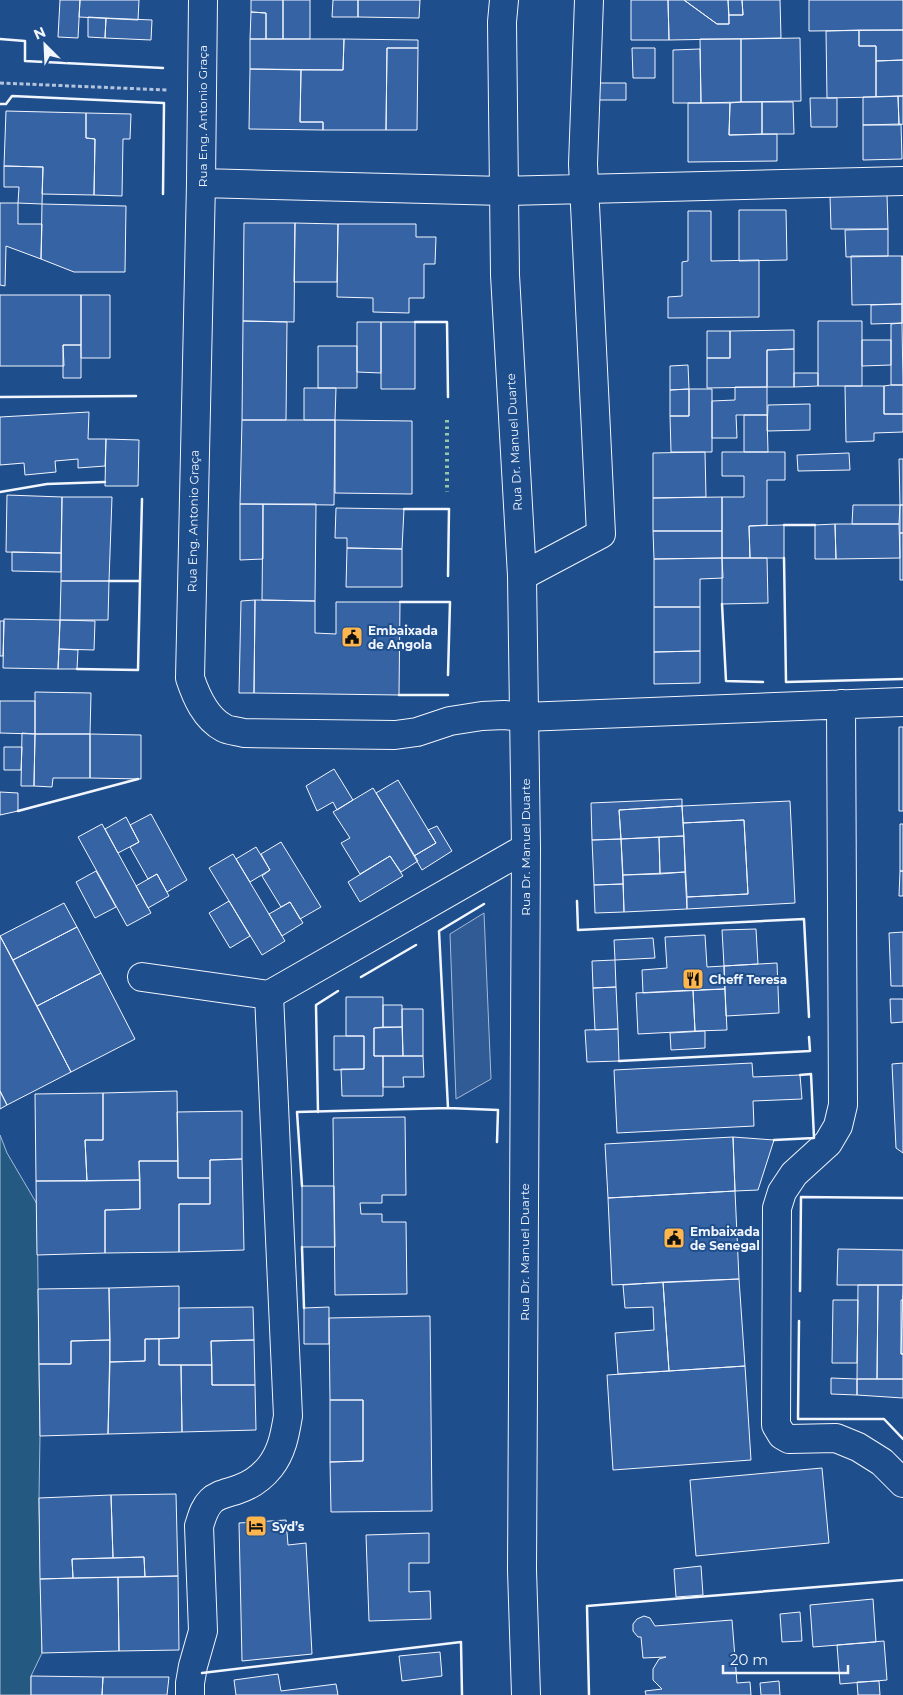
<svg xmlns="http://www.w3.org/2000/svg" width="903" height="1695" viewBox="0 0 903 1695" font-family="Montserrat,sans-serif">
	<style>
		.green { fill: #245a82; stroke: #a8bbd7 }
		.parking { fill: #305b95; stroke: #a8bbd7 }
		.building { fill: #3563a3; stroke: #f2f6ff }
		.lines { fill: none; stroke-linecap: round; stroke-linejoin: round }
		.minor-casing { stroke: #f2f6ff; stroke-width: 30 }
		.path { stroke: #b3c4dc; stroke-width: 3; stroke-dasharray: 4 2.5; stroke-linecap: butt }
		.minor { stroke: #1f4e8c; stroke-width: 28 }
		.hedge { stroke: #97c8a6; stroke-width: 4; stroke-dasharray: 2.5 4; stroke-linecap: butt }
		.wall { stroke: #f2f6ff; stroke-width: 2.5 }
		.labels { text-anchor: middle; dominant-baseline: central; stroke-width: 4; stroke-linejoin: round; paint-order: stroke }
		.street-label { font-size: 12px; fill: #f2f6ff; stroke: #1f4e8c }
		.poi-label { font-size: 12px; font-weight: bold; fill: #f2f6ff; stroke: #1f4e8c; text-anchor: start }
	</style>
	<rect width="100%" height="100%" fill="#1f4e8c"/>
	<path class="green" d="M0,1135L7,1153L37,1204L40,1435L39,1498L42,1653L31,1676V1695H0Z"/>
	<path class="parking" d="M484,913L491,1079L456,1099L450,934Z"/>
	<path class="building" d="M60,0H80L78,38L58,37Z
		M80,0H139L138,20L79,17Z
		M251,0H283V39H266V13L251,12Z
		M283,0H310V39H283Z
		M333,0H358V17H332Z
		M358,0H420L419,18L358,17Z
		M631,0H668L669,40H631Z
		M668,0H684L717,24H729V15H743L742,0H780L781,38L669,40Z
		M684,0H728L729,24H717Z
		M728,0H742L743,15H729Z
		M809,0H903V30L809,31Z
		M251,12L266,13V39H250Z
		M88,17L106,18L105,38L88,37Z
		M106,18L152,20L151,40L105,38Z
		M859,30H903V60L876,61V46H859Z
		M859,30V46H876V97L827,98L826,31Z
		M800,38L801,101L741,102V39Z
		M250,39H344L343,70L250,69Z
		M344,39L418,40V48H387L386,130H323V122H300L301,70H343Z
		M700,39H741V102L701,103Z
		M387,48H418L417,130H386Z
		M632,48H655V78H633Z
		M700,49L701,103H673V50Z
		M903,60V96L876,97V61Z
		M250,69L301,70L300,122H323V130L249,129Z
		M593,83H626V100H593Z
		M898,96H903V124L899,125Z
		M898,96L899,125H863V97Z
		M810,98H837V127H811Z
		M741,102H762V134L729,135L730,103Z
		M762,102H793L794,134H762Z
		M688,103H730L729,135L777,134V161L688,162Z
		M6,111L86,113V138L95,139L94,195L42,194L43,167L4,166Z
		M86,113L131,114L130,139H123L122,196L94,195L95,139L86,138Z
		M901,124L902,159L863,160V125Z
		M4,166L43,167L42,204L18,203L19,187H4Z
		M887,195L888,229H831L830,196Z
		M0,203H18V224H42L41,259L6,246L5,286L0,285Z
		M42,204L126,206L125,272H74L41,259Z
		M739,210H786L787,260L739,261Z
		M688,211H711V261L759,260V317L668,318V297L682,296V262L688,261Z
		M244,223H295L294,322L243,321Z
		M295,223L338,224L337,282H294Z
		M338,224H416V237H436L435,264H424V298H409V313L373,312V298L337,297Z
		M888,229V256L846,257L845,230Z
		M851,256H902V304L852,305Z
		M902,256H903V323H902Z
		M0,295H81V345H63L64,366H0Z
		M81,295H110V358H81Z
		M902,304V323L871,324V305Z
		M243,321L287,322L286,420H242Z
		M818,321H862V386H818Z
		M357,322H381V373L357,372Z
		M381,322H415V389H381Z
		M902,323L903,385H891V324Z
		M794,330V349L767,350V387L707,388V358H730V331Z
		M707,331H730V358H707Z
		M862,340H891V365L862,366Z
		M63,345H81V378H63Z
		M318,346H357V388H318Z
		M794,349V387H767V350Z
		M688,365L689,389L670,390V366Z
		M794,373H818V386L794,387Z
		M891,385H903V414H884V386Z
		M845,386H884V414H903V432L874,433V441L846,442Z
		M735,387H767V415H736L737,438H712V401L735,400Z
		M304,388H336L335,420H304Z
		M689,389V416H670V390Z
		M689,389H712V452H671L670,416H689Z
		M810,404V430L767,431L768,405Z
		M89,412L88,439H106L105,466L78,468V459L55,461L56,472L25,475L24,463L0,465V417Z
		M744,415H767L768,452H744Z
		M242,420H335L334,505L240,504Z
		M335,420L412,421V494L335,493Z
		M106,439L139,440L138,486H105Z
		M705,452L706,497L653,498V453Z
		M722,452H785V480H767V525L749,526L750,558H722V497H744V476H722Z
		M849,453L850,470L798,471L797,455Z
		M899,459H903V505H900Z
		M7,495L62,497L61,553L6,552Z
		M62,497H112L109,581H61Z
		M722,497V531H653V498Z
		M240,504H263V559L240,560Z
		M263,504H316L315,601L262,600Z
		M853,505H900L899,524H852Z
		M900,505H903V533H900Z
		M336,508L404,509L402,549L347,548V538H335Z
		M835,524L836,559H815V525Z
		M835,524H899L900,558L836,559Z
		M784,525V558H750L749,526Z
		M653,531H722V558L654,559Z
		M900,533H903V580H900Z
		M347,548L402,549V587H346Z
		M12,552L61,553V572L12,571Z
		M722,558L723,578L700,579V607H654V559Z
		M722,558H767L768,603L722,604Z
		M61,581H109L108,620H60Z
		M255,600L254,693H239L241,601Z
		M255,600L315,601V633L336,634V602H400L399,695L254,693Z
		M654,607H700V651L654,652Z
		M4,619L60,620L58,669L3,668Z
		M60,620L95,621L94,650L59,649Z
		M0,621H4L3,656H0Z
		M59,649L78,650L77,669H58Z
		M700,651V683L654,684V652Z
		M35,692L91,693L90,734H35Z
		M0,701H35V734L0,733Z
		M899,727H903V811H899Z
		M22,733L35,734L34,786H21Z
		M35,734H90V778H53L52,787L34,786Z
		M90,734L141,735V779L90,778Z
		M4,747H22L21,770H4Z
		M334,769L353,800L337,810L333,802L317,811L306,786Z
		M398,780L436,843L414,856L376,793Z
		M373,788L418,861L401,872L390,856L360,874L341,843L350,838L333,812Z
		M0,792L18,793V811L0,815Z
		M682,799V806L619,810L621,839L592,840L591,803Z
		M790,801L795,903L687,909V897L748,894L744,820L683,823L682,806Z
		M682,806L684,836L621,839L619,810Z
		M151,814L187,880L167,892L157,874L148,879L130,847L139,842L130,825Z
		M126,817L139,842L118,853L105,829Z
		M744,820L748,894L687,897L683,823Z
		M102,824L151,913L127,926L78,837Z
		M900,824H903V871H900Z
		M437,826L452,851L422,870L414,856L436,843L428,830Z
		M684,836L685,872L660,874L659,837Z
		M659,837L660,874L623,875L621,839Z
		M621,839L623,884L594,885L592,840Z
		M281,842L321,907L300,919L290,902L281,907L262,876L270,870L261,854Z
		M256,847L270,870L250,882L236,859Z
		M233,854L285,941L262,955L209,868Z
		M390,856L403,876L360,902L348,882Z
		M96,871L116,907L95,918L76,882Z
		M900,871H903V896H899Z
		M685,872L687,909L624,912L623,875Z
		M157,874L169,896L148,908L136,886Z
		M623,884L624,912L595,913L594,885Z
		M229,901L250,936L230,948L209,913Z
		M290,902L303,923L282,936L269,914Z
		M64,903L77,927L13,960L0,936Z
		M77,927L101,973L37,1006L13,960Z
		M756,929L758,964L724,966L722,930Z
		M903,932V986H891L889,933Z
		M705,935L707,967L724,966L725,989L643,993L642,970L667,968L665,937Z
		M0,936L71,1072L7,1105L0,1091Z
		M653,938L655,958L615,960L614,940Z
		M615,960L616,987L593,988L592,961Z
		M777,963L779,1013L726,1016L724,966Z
		M101,973L135,1039L71,1072L37,1006Z
		M616,987L618,1029L595,1030L593,988Z
		M725,989L727,1030L695,1031L693,990Z
		M693,990L695,1031L638,1034L636,993Z
		M346,997H383V1027L374,1028V1056H383V1096H342L341,1069H364V1036H346Z
		M890,999H903V1022L891,1023Z
		M383,1005H402V1027H383Z
		M402,1009H423V1056H403Z
		M402,1027L403,1056H374V1028Z
		M618,1029L619,1061L587,1062L585,1030Z
		M705,1031V1048L671,1050L670,1033Z
		M334,1036H364V1069L334,1070Z
		M383,1056H423L424,1077H403L404,1087H383Z
		M752,1063L753,1077L800,1075L802,1099L753,1101L754,1126L617,1133L614,1070Z
		M903,1063V1153L896,1148L892,1064Z
		M0,1091L7,1105L0,1109Z
		M177,1091L178,1161H139L140,1180L87,1181L85,1140H103V1093Z
		M103,1093V1140H85L87,1181H36L35,1094Z
		M242,1111V1159L210,1160V1178H178L177,1112Z
		M405,1117L406,1195H382V1203H360L361,1214H382V1222H406L407,1294L335,1295L333,1118Z
		M733,1137L735,1191L608,1198L605,1144Z
		M733,1137L774,1140L758,1190L735,1191Z
		M242,1159L244,1250L179,1252V1204H210V1160Z
		M139,1161H178V1178H210V1204H179V1252L105,1253V1210L140,1209Z
		M140,1180V1209L105,1210V1253L37,1255L36,1181Z
		M302,1186H334L335,1247H302Z
		M735,1191L739,1279L612,1285L608,1198Z
		M838,1249L903,1250V1285H837Z
		M739,1279L745,1366L669,1371L663,1282Z
		M663,1282L669,1371L618,1374L615,1333L654,1330L653,1307L625,1308L623,1285Z
		M858,1285H878L877,1379H857Z
		M878,1285H903L901,1354H903V1379H877Z
		M179,1286V1338L145,1339V1361L110,1362L109,1288Z
		M109,1288L110,1340L71,1341V1364H39L38,1289Z
		M833,1300H858L857,1363H832Z
		M901,1300H903V1354H901Z
		M253,1307L254,1340L211,1341L212,1365H159V1339L179,1338V1308Z
		M329,1307V1344H304V1308Z
		M430,1316L432,1511L331,1512L330,1462L363,1461V1400H330L329,1318Z
		M145,1339H159V1365H181L182,1432L108,1434L110,1362L145,1361Z
		M110,1340L108,1434L40,1436L39,1364H71V1341Z
		M254,1340L255,1385H212L211,1341Z
		M181,1365H212V1385H255L256,1430L182,1432Z
		M745,1366L751,1460L613,1470L607,1375Z
		M831,1378L857,1379V1395L831,1394Z
		M857,1379H903V1398L857,1395Z
		M330,1400H363V1461L330,1462Z
		M822,1468L829,1543L696,1556L690,1480Z
		M176,1494L178,1576L145,1577L144,1557L113,1558L111,1495Z
		M111,1495L113,1558L72,1559L73,1578L40,1579L39,1498Z
		M286,1520L288,1545L306,1543L312,1654L242,1661L239,1523Z
		M429,1533V1563H409V1592L430,1591L431,1619L369,1621L366,1535Z
		M144,1557L145,1577L73,1578L72,1559Z
		M701,1566L703,1595L676,1597L674,1569Z
		M178,1576L179,1650L119,1651L118,1577Z
		M118,1577L119,1651L42,1653L40,1579Z
		M873,1599L876,1642L813,1647L810,1605Z
		M800,1612L802,1641L782,1642L780,1614Z
		M644,1616L650,1618L655,1626L732,1620L737,1683L750,1682L751,1695H646L645,1691L662,1689L653,1680V1669L659,1659L666,1657L643,1658L641,1637H638L633,1631V1624L637,1619Z
		M884,1641L887,1680L840,1684L837,1645Z
		M440,1652L442,1676L402,1681L399,1656Z
		M278,1674L281,1691L336,1684L338,1695H236L234,1680Z
		M31,1676L103,1677L102,1695H31Z
		M103,1677H169L167,1695H102Z
		M779,1681L780,1695H761L760,1683Z
		M879,1681L880,1695H858L857,1682Z"/>
	<g class="lines">
		<g class="minor-casing">
			<path id="minor" d="M203,0L201,183L190,678C196,696 205,718 224,728C229,731 238,731 244,733L395,735L417,732L450,721L482,716L504,715L524,717L903,702
				M504,0L502,22L505,275L522,576L526,848L522,1570L526,1695
				M201,183L503,191L903,181
				M522,576L601,534L583,164L589,0
				M841,704L843,1105L838,1126L828,1143L794,1174L782,1192L777,1208L776,1425L782,1435L789,1439L836,1438L858,1447L882,1462L903,1483
				M142,977L269,995
				M190,1695V1683L193,1666L203,1631L199,1526C202,1517 204,1508 211,1501C218,1494 229,1493 239,1489C251,1485 262,1477 270,1467C282,1452 285,1434 288,1416L269,995L526,848"/>
		</g>
		<path class="path" d="M0,83L167,90"/>
		<use href="#minor" class="minor"/>
		<path class="hedge" d="M447,420V492"/>
		<path class="wall" d="M0,39L25,41V61L163,68
			M0,104H6L12,96L164,103L163,194
			M415,322H447L448,397
			M0,397L136,396
			M0,492L47,484L105,482
			M404,509H449L448,576
			M784,525H815
			M784,558L786,682L903,679
			M140,581L142,499
			M400,602H450L448,675
			M722,604L726,681L763,682
			M77,669L138,670L140,581H109
			M399,695H448
			M18,811L138,779
			M577,901L578,930L804,919L809,1017
			M484,904L439,931L448,1108L498,1110L497,1142
			M361,977L416,945
			M619,1061L810,1051L809,1037
			M318,1112L316,1005L338,991
			M774,1140L814,1138L811,1074L800,1075
			M302,1186L297,1112L448,1108
			M302,1247L304,1308
			M800,1291L801,1197L903,1198
			M799,1321L798,1419H884L903,1439
			M202,1673L461,1642L462,1695
			M589,1695L587,1606L903,1580"/>
	</g>
	<defs>
		<g id="civic-square" transform="scale(1.125)"><rect x="-9" y="-9" width="18" height="18" rx="4" fill="#ffb74d" stroke="#1f4e8c"/><path d="M-.6-6.5H3V-4.5H.6V-3L4-1V1h2V6H-6V1h2V-1L-.6-3ZM-1.2 2.5V6h2.4V2.5Z" fill="#111"/></g>
		<g id="restaurant-square" transform="scale(1.125)"><rect x="-9" y="-9" width="18" height="18" rx="4" fill="#ffb74d" stroke="#1f4e8c"/><path d="M-5-6h1v4h1v-4h1v4h1v-4h1v5L-1.5 .5V6h-2V.5L-5-1ZM5-6V6H3V1.5H1.5Q1.5-4 5-6Z" fill="#111"/></g>
		<g id="hotel-square" transform="scale(1.125)"><rect x="-9" y="-9" width="18" height="18" rx="4" fill="#ffb74d" stroke="#1f4e8c"/><path d="M-6-4.5h1.5V1H6V5H4.5V3h-9V5H-6ZM-4 0a1.8 1.8 0 1 1 3.6 0ZM.5 0V-2.5h3Q6-2.5 6 0Z" fill="#111"/></g>
	</defs>
	<g fill-rule="evenodd">
		<use href="#civic-square" x="352" y="637"/>
		<use href="#restaurant-square" x="693" y="979"/>
		<use href="#civic-square" x="674" y="1238"/>
		<use href="#hotel-square" x="256" y="1526"/>
	</g>
	<g class="labels">
		<g class="street-label">
			<text transform="translate(202 116) rotate(-90)">Rua Eng. Antonio Graça</text>
			<text transform="translate(514 442) rotate(-93)">Rua Dr. Manuel Duarte</text>
			<text transform="translate(193 521) rotate(-89)">Rua Eng. Antonio Graça</text>
			<text transform="translate(525 847) rotate(-90)">Rua Dr. Manuel Duarte</text>
			<text transform="translate(524 1252) rotate(-90)">Rua Dr. Manuel Duarte</text>
		</g>
		<g class="poi-label">
			<text x="368" y="630">Embaixada<tspan x="368" dy="14">de Angola</tspan></text>
			<text x="709" y="979">Cheff Teresa</text>
			<text x="690" y="1231">Embaixada<tspan x="690" dy="14">de Senegal</tspan></text>
			<text x="272" y="1526">Syd’s</text>
		</g>
	</g>
	<g transform="translate(45 45) rotate(336)" stroke="#1f4e8c" stroke-width="4" paint-order="stroke">
	<path d="M0-4L9 19L0 12L-9 19Z" fill="#f2f6ff"/>
	<text y="-8" font-size="14" font-weight="bold" text-anchor="middle" fill="#f2f6ff">N</text>
	</g>
	<path d="M723 1665v8h125v-8" fill="none" stroke="#f2f6ff" stroke-width="2.5"/>
	<text x="730" y="1665" font-size="15" fill="#f2f6ff" stroke="#1f4e8c" stroke-width="4" paint-order="stroke">20 m</text>
</svg>
